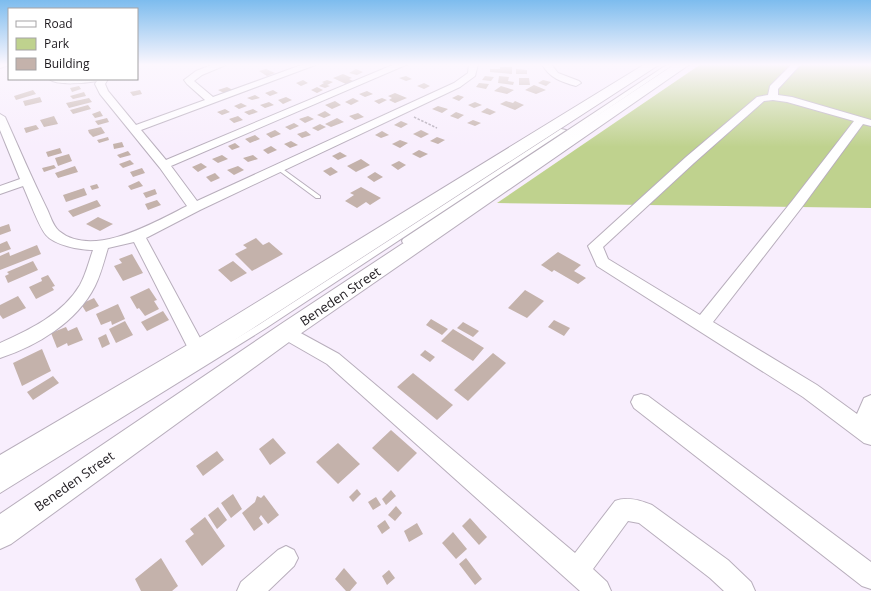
<svg xmlns="http://www.w3.org/2000/svg" width="871" height="591" viewBox="0 0 871 591" font-family="'Open Sans',sans-serif">
	<style>
		.green { fill: #bfd28e }
		.building { fill: #c4b2ab }
		.lines { fill: none; stroke-linecap: round; stroke-linejoin: round }
		.service-casing { stroke: #b8aebc; stroke-width: 2 }
		.minor-casing { stroke: #b8aebc; stroke-width: 2 }
		.secondary-casing { stroke: #b8aebc; stroke-width: 2 }
		.path { stroke: #afa7b3; stroke-width: 1.5; stroke-dasharray: 2.5 1.5; stroke-linecap: butt }
		.service { fill: #fff; fill-rule: evenodd }
		.minor { fill: #fff; fill-rule: evenodd }
		.secondary { fill: #fff; fill-rule: evenodd }
		.labels { text-anchor: middle; dominant-baseline: central; stroke-width: 4; stroke-linejoin: round; paint-order: stroke }
		.street-label { font-size: 13px; fill: #1e1a1f; stroke: #fff }
	</style>
	<rect width="100%" height="100%" fill="#f8eefd"/>
	<path class="green" d="M701,64H871V208L497,203Z"/>
	<path class="building" d="M500,67H512V74L490,72V69H500Z
		M266,69L275,73L267,76L259,71Z
		M356,69L363,72L357,75L349,73Z
		M516,69L527,70V74H516Z
		M343,74L352,78L349,79L353,81L346,84L333,78Z
		M406,76L412,79L406,81L399,78Z
		M485,76L494,77L491,81L482,80Z
		M499,76L509,77L508,81L514,82L513,85L498,83Z
		M519,78H529L530,85H519Z
		M303,80L308,83L301,86L296,83Z
		M327,80L333,82L327,85L330,86L325,88L319,86L324,83L322,82Z
		M543,80L551,82L546,86L538,83Z
		M424,83L430,86L424,89L417,86Z
		M479,83L489,84L486,89L476,87Z
		M534,85L546,90L536,94L525,90Z
		M79,86L81,89L72,92L70,88Z
		M501,86L514,90L507,94L494,91Z
		M227,87L233,90L224,93L218,90Z
		M317,87L323,90L317,93L311,90Z
		M33,90L36,94L16,100L14,96Z
		M140,90L142,94L133,96L130,92Z
		M273,90L278,93L270,96L265,93Z
		M367,91L373,94L365,97L359,94Z
		M84,92L86,96L73,99L70,96Z
		M395,93L407,98L395,103L389,100L392,98L388,96Z
		M255,95L260,98L252,100L247,98Z
		M458,95L464,97L459,101L452,98Z
		M40,97L42,102L25,106L23,101Z
		M286,97L292,100L283,104L278,100Z
		M89,98L92,102L69,108L66,103Z
		M353,98L359,101L351,105L345,102Z
		M382,98L387,100L379,104L374,101Z
		M335,101L341,105L332,109L325,105Z
		M506,101L513,103L515,101L524,105L515,110L500,104Z
		M269,102L274,105L265,108L260,105Z
		M475,102L482,105L474,108L468,105Z
		M241,103L247,106L239,109L234,106Z
		M88,105L91,109L73,114L70,110Z
		M438,106L448,109L442,113L432,109Z
		M487,108L496,112L490,115L481,112Z
		M225,109L230,112L222,115L217,112Z
		M253,109L258,112L249,115L244,112Z
		M100,111L103,116L95,118L92,114Z
		M325,111L331,115L324,118L317,115Z
		M456,112L464,115L458,119L450,116Z
		M358,113L364,117L355,120L349,116Z
		M54,116L58,124L44,127L40,120Z
		M238,116L243,120L234,123L229,119Z
		M308,116L314,119L305,123L299,119Z
		M107,118L109,122L98,125L95,121Z
		M337,118L344,122L331,127L325,124Z
		M473,120L481,123L475,126L467,123Z
		M401,121L408,124L401,128L394,125Z
		M294,123L299,126L290,130L285,127Z
		M320,124L326,127L318,131L312,128Z
		M36,125L39,129L26,133L24,128Z
		M101,127L105,133L93,137L89,133L99,130L89,133L88,130Z
		M275,130L281,134L271,138L266,134Z
		M421,130L429,134L421,138L413,134Z
		M306,131L311,135L302,138L297,134Z
		M382,131L389,135L381,138L375,135Z
		M255,135L260,139L250,143L245,139Z
		M108,137L109,140L99,143L97,140Z
		M437,137L445,140L438,144L430,141Z
		M400,140L408,143L400,148L392,144Z
		M291,141L298,145L290,148L284,144Z
		M122,142L124,147L114,149L113,144Z
		M235,143L240,147L232,150L228,146Z
		M271,146L277,150L268,154L263,150Z
		M60,148L62,153L48,157L46,152Z
		M419,150L428,154L420,158L412,154Z
		M128,151L131,155L120,158L117,155Z
		M340,152L347,156L338,160L332,156Z
		M69,154L72,161L58,166L55,158Z
		M222,155L228,159L218,163L212,159Z
		M253,155L258,159L248,162L243,158Z
		M361,159L370,165L356,172L347,166Z
		M130,160L134,164L123,168L119,164Z
		M399,161L406,165L398,170L391,165Z
		M201,163L207,167L198,172L192,167Z
		M54,165L56,168L44,172L42,168Z
		M75,166L78,172L58,178L55,173Z
		M238,166L244,170L234,175L227,170Z
		M331,167L338,172L330,176L323,171Z
		M142,168L145,173L133,177L130,172Z
		M375,172L383,177L374,182L367,177Z
		M215,173L220,178L211,182L206,177Z
		M139,181L143,186L131,190L128,186Z
		M97,184L99,188L92,190L90,186Z
		M361,187L381,198L370,205L366,202L357,208L345,201L354,195L350,193Z
		M84,188L87,195L66,202L63,195Z
		M155,189L157,194L146,198L143,193Z
		M97,200L101,206L73,217L68,211Z
		M157,200L161,205L148,210L145,204Z
		M98,217L113,224L100,231L86,224Z
		M9,224L11,231L0,235V227Z
		M256,238L263,245L269,242L283,254L252,271L235,254L247,248L243,245Z
		M7,241L11,249L0,253V244Z
		M37,245L41,254L0,270V256L9,252L10,256Z
		M558,252L581,265L574,271L586,278L578,284L554,270L552,272L541,265Z
		M132,254L143,273L123,281L114,266L122,263L119,259Z
		M33,261L38,270L8,283L5,276L9,274L7,272Z
		M233,261L247,273L231,282L218,270Z
		M48,275L55,286L52,287L54,290L36,299L29,287L42,281L41,278Z
		M149,288L157,300L154,301L159,309L145,316L139,308L137,309L130,297Z
		M525,290L544,301L527,318L508,308Z
		M18,296L26,308L3,319L0,315V305Z
		M94,298L99,306L86,312L81,304Z
		M118,304L125,319L112,325L111,321L101,325L96,314Z
		M163,311L169,320L147,331L141,322Z
		M431,319L448,329L442,335L426,325Z
		M554,320L570,328L564,336L548,327Z
		M125,321L133,335L116,343L109,329Z
		M463,322L479,331L473,337L457,328Z
		M66,327L68,331L77,327L83,340L68,346L67,343L57,348L51,333Z
		M453,329L484,348L473,361L441,341Z
		M106,334L110,344L102,348L98,338Z
		M42,349L51,371L22,386L13,363Z
		M425,350L435,357L430,362L420,355Z
		M493,353L506,363L468,401L454,390Z
		M413,373L453,405L437,420L397,387Z
		M53,376L59,383L33,400L27,392Z
		M391,430L417,453L398,472L372,448Z
		M273,438L286,453L270,465L259,449Z
		M338,443L360,464L338,484L316,462Z
		M217,451L224,460L203,476L196,466Z
		M357,489L361,494L353,502L349,497Z
		M391,490L396,496L386,505L382,499Z
		M233,494L242,509L231,518L221,503Z
		M264,495L279,515L268,524L261,515L259,518L263,524L254,531L242,513L255,502L257,496L261,498Z
		M376,497L381,505L373,510L368,502Z
		M396,506L402,513L395,521L388,515Z
		M218,507L227,520L217,529L208,515Z
		M205,517L225,546L202,566L185,541L194,534L190,529Z
		M470,518L487,537L479,545L462,526Z
		M385,520L390,528L382,534L377,526Z
		M417,523L423,534L409,542L404,531Z
		M453,532L467,549L456,559L442,543Z
		M161,558L178,586L172,591H141L135,579Z
		M466,558L482,579L475,585L459,564Z
		M344,568L357,583L350,591H346L335,579Z
		M389,570L395,578L387,585L382,576Z"/>
	<g class="lines">
		<g class="service-casing">
			<path id="service" d="M668,64H674L409,243H403L402,241L403,239Z
				M561,129L566,130L266,328L0,493V482L260,324Z
				M280,167L320,196V198H316L278,170V168Z"/>
		</g>
		<g class="minor-casing">
			<path id="minor" d="M0,64H9V65L0,68Z
				M214,64H228L202,75L194,81L213,97L304,64H318L141,130L166,160L395,64H408L171,166L197,201L454,83L468,73L469,64H478L475,76L460,87L200,210L146,238L207,351L204,356L198,358L192,356L134,242L108,248C104,261 101,274 95,286C77,322 37,346 0,358V343C29,330 63,314 80,285C86,274 89,261 93,250C80,250 54,245 46,235C38,225 29,199 23,186L0,194V186L20,179L0,130V114L5,117C19,148 32,179 47,209C50,215 53,226 59,231C93,259 155,222 187,206L160,168L100,94L95,84L97,81C86,83 57,86 49,79H108L105,84L108,91L136,125L205,100L187,84L184,80L196,71Z
				M542,64H551L558,73L579,81L581,83L576,86C562,82 549,78 542,64Z
				M792,64H801L778,89V95L792,97L871,120V126L863,124L802,207L713,322L817,385L857,414L864,398L871,395V445L864,443L803,397L597,266L588,246L686,157L757,97L768,95L770,86ZM773,100L787,102L854,121L792,201L700,315L608,259L603,247L694,163L764,101Z
				M286,325L339,354L575,553L615,501C627,496 640,500 652,505L728,560L751,582L755,591H724L710,578L639,523L628,521L593,569L607,582L611,591H580L327,364L280,337L277,332L280,327Z
				M641,394L648,396L871,562V589L862,586L634,408L631,402L634,396Z
				M286,546L294,550L298,558L294,566L268,591H237L241,582L278,550Z"/>
		</g>
		<g class="secondary-casing">
			<path id="secondary" d="M645,64H660L207,358L10,481L0,485V455L189,344Z
				M675,64H690L300,334L11,544L0,549V514L284,322Z"/>
		</g>
		<path class="path" d="M414,117L437,128"/>
		<use href="#service" class="service"/>
		<use href="#minor" class="minor"/>
		<use href="#secondary" class="secondary"/>
	</g>
	<linearGradient id="sky" x2="0" y2="1"><stop stop-color="#7dbcee"/><stop offset="0.44" stop-color="#fcf7fe"/><stop offset="1" stop-color="#fcf7fe" stop-opacity="0"/></linearGradient>
	<rect width="871" height="147" fill="url(#sky)"/>
	<g class="labels">
		<g class="street-label">
			<text transform="translate(340 296) rotate(-34)">Beneden Street</text>
			<text transform="translate(74 481) rotate(-35)">Beneden Street</text>
		</g>
	</g>
	<rect x="8" y="8" width="130" height="72" fill="#ffffff" stroke="#a5a3a5"/>
	<rect x="16" y="21" width="20" height="6" fill="#ffffff" stroke="#a5a3a5"/>
	<text x="44" y="28" font-size="12" fill="#1e1a1f">Road</text>
	<rect x="16" y="38" width="20" height="12" fill="#bfd28e" stroke="#a5a3a5"/>
	<text x="44" y="48" font-size="12" fill="#1e1a1f">Park</text>
	<rect x="16" y="58" width="20" height="12" fill="#c4b2ab" stroke="#a5a3a5"/>
	<text x="44" y="68" font-size="12" fill="#1e1a1f">Building</text>
</svg>
